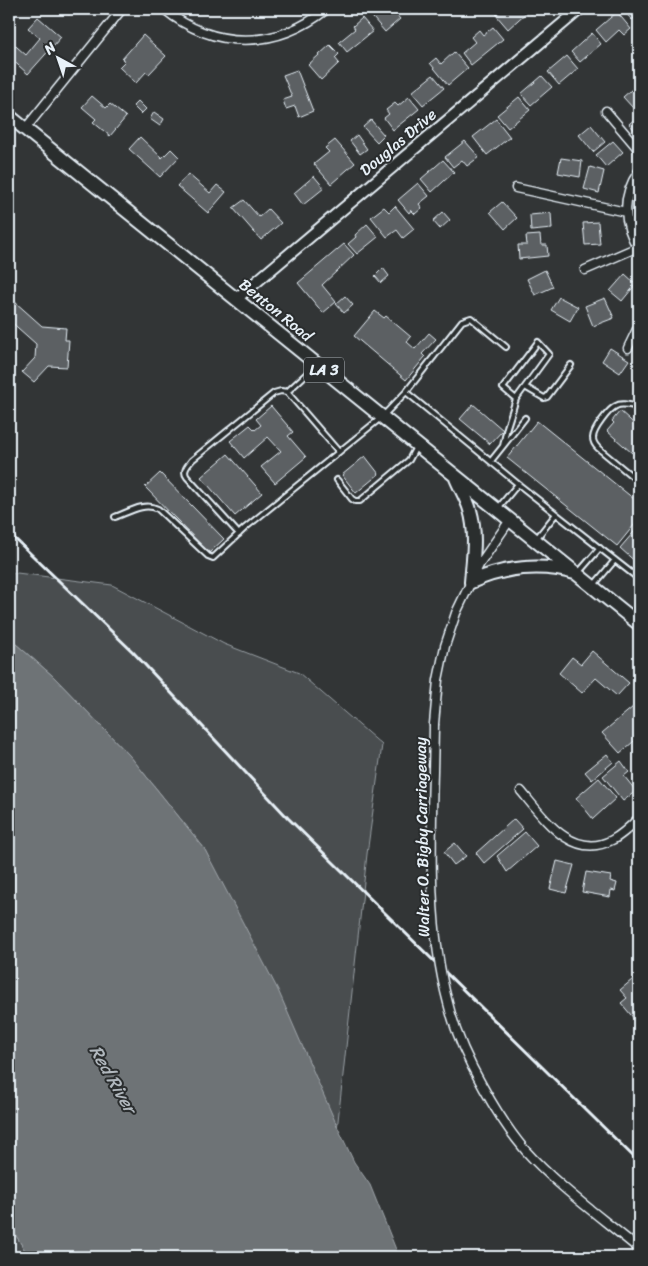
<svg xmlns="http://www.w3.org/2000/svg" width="648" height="1266" viewBox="0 0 648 1266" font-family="Sriracha,sans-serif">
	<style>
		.green { fill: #494d4f; stroke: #989fa4 }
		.water { fill: #6e7376; stroke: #9fa5aa }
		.building { fill: #5c6063; stroke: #e8f1f8 }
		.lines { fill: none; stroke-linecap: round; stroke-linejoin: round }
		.service-casing { stroke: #e8f1f8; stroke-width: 8 }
		.minor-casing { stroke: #e8f1f8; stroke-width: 11 }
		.tertiary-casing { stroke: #e8f1f8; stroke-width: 14 }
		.primary-casing { stroke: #e8f1f8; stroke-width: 16 }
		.service { stroke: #2a2d2e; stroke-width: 4 }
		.minor { stroke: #2a2d2e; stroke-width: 8 }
		.tertiary { stroke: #2a2d2e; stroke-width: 10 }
		.primary { stroke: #2a2d2e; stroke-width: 12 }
		.rail { stroke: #e8f1f8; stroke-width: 3 }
		.minor-bridge-casing { stroke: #e8f1f8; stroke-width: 11; stroke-linecap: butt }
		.minor-bridge { stroke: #2a2d2e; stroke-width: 8 }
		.labels { text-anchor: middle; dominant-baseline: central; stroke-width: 4; stroke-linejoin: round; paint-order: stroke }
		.shield { fill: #2a2d2e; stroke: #afb6bb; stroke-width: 1 }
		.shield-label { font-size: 15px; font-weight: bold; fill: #e8f1f8 }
		.street-label { font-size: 16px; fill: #e8f1f8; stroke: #2a2d2e }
		.water-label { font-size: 18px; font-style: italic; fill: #b1b8be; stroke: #2a2d2e }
	</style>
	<rect width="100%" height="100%" fill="#323536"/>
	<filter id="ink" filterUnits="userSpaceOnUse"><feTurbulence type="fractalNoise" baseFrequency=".02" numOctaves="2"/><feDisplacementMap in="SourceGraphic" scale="10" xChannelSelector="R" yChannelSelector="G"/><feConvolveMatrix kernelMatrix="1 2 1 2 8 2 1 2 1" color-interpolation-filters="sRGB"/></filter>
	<g filter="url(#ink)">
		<path class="green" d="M9,572L112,585L224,644L299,673L382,745L367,854L337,1130L204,848L130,756L53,676L9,638Z
			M9,1224L29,1257H9Z"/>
		<path class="water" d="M9,638L53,676L130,756L204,848L278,990L338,1128L354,1162L370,1185L399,1257H29L9,1224Z"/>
		<path class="building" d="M62,9H74L69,15Z
			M373,9H396L393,11L400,19L385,32L368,12Z
			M503,9L509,10L538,9L531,14L528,11L508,29L496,15Z
			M622,9H639V19L637,16L632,20Z
			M617,12L631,29L624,35L619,30L606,42L596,30Z
			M38,17L61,37L28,74L9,57V40L26,55L40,38L28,28Z
			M362,18L373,31L347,52L339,42L355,29L353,26Z
			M493,27L503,39L471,65L462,53L475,42L471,37L479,30L483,35Z
			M592,33L601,44L580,62L571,52Z
			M143,35L166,56L149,74L146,72L136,83L119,67L125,61L122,59Z
			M330,45L339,54L335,58L339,63L321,80L308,65Z
			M454,52L468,68L448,85L430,63L436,58L441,64Z
			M567,56L578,69L559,85L548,72Z
			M297,70L313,111L299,117L295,106L286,109L283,100L292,97L283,75Z
			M433,75L444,88L423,105L412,92Z
			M542,76L552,87L531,105L521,94Z
			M639,83V103L633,108L623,97Z
			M92,96L106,108L110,104L126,117L110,136L93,122L96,119L82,107Z
			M409,97L419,109L393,130L384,118L389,114L386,110L395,103L398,106Z
			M519,97L530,110L508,128L497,115Z
			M138,101L146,109L141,114L133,106Z
			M154,112L164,119L160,126L150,119Z
			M639,115V135L629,124Z
			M496,119L510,137L487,155L473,137Z
			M371,120L384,135L377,142L363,127Z
			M591,125L605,142L593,152L579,135Z
			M357,135L367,149L360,154L350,141Z
			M140,137L162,158L171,149L179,157L160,177L129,149Z
			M335,140L355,163L331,184L314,164L329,152L325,148Z
			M465,141L479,157L467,166L462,160L453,167L445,157Z
			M613,141L623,152L606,167L596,155Z
			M561,158L582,161L580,177L558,173Z
			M443,160L454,172L432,192L421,179Z
			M590,167L604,171L599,193L584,189Z
			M188,174L210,193L217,185L226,192L208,213L177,186Z
			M314,176L324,188L303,205L294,193Z
			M418,183L429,196L419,204L422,208L415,214L411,210L409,213L398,200Z
			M244,200L259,217L268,209L281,223L261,240L233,208Z
			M502,202L517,218L505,229L490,212Z
			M395,206L414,229L403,238L397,230L387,237L371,217L384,207L389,212Z
			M443,212L450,220L440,229L433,221Z
			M551,213L552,229L531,231L530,215Z
			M598,222L600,244L585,245L583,223Z
			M367,224L378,237L357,254L348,244L356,237L355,235Z
			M540,235L541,245H547L548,256L519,259L518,245H527L526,236Z
			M344,244L354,255L322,285L336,302L323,313L298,283Z
			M383,268L389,276L381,283L375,276Z
			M545,270L553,287L535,295L527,279Z
			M625,274L636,284L622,301L610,291Z
			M345,296L353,305L344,313L336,304Z
			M559,297L578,307L570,321L551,310Z
			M605,298L614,318L593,326L585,306Z
			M12,302H15L42,326L66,328L65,340H69L67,367L49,366L34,382L22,372L35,358L36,344L9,320V306Z
			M375,311L384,318L386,316L411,337L407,342L415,349L429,333L436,339L422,354L425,357L406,380L354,336Z
			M610,348L629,360L620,373L602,361Z
			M473,404L503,430L490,444L460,419Z
			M271,406L293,432L288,436L306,457L275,483L261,467L281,451L268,437L244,458L230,441L250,425L255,430L261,425L256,419Z
			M620,411L639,428V445L632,453L607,431L614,423L612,421Z
			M537,421L639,503V519L617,546L507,458Z
			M228,454L262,493L235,516L201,477Z
			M365,456L379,474L356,493L342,475Z
			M160,473L224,539L209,553L145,487Z
			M639,526V565L620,548Z
			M592,651L629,683L617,696L596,678L582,693L559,673L572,657L581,664Z
			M639,702V737L620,753L602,733Z
			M607,754L613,762L592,780L585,772Z
			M621,761L629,772L624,776L636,791L623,801L603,776Z
			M599,778L616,798L593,819L576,798Z
			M514,819L523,829L484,863L476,853Z
			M525,832L537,846L507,872L497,856Z
			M455,843L466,856L454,865L444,852Z
			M557,861L574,865L566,893L550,889Z
			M586,872L611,876L610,881L617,883L615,891L611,890L610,897L582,892Z
			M639,974V1019L636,1021L621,1003L627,998L620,990Z"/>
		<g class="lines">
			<g class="service-casing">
				<path id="service" d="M627,220H633L639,217
					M525,387L544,398L547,397L571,365
					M287,392L315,366
					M406,392L462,321L471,318L506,347
					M639,407C632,406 622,402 616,406C609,409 593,430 593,438C593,442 595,445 598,448L639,482
					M503,446L525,418
					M491,461L503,446L507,427L516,399L503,388L538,342L549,354L516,399
					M337,480L352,499L355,501H360L409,460L416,447
					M499,507L518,484
					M115,517C129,512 144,502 158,509L208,556L213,558L245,528L382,417L406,392L518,484L639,579
					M239,534L187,477C182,471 188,465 192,460L274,393L281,391L287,392L339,452
					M536,539L556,514
					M579,572L600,548
					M594,585L615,560"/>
			</g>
			<g class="minor-casing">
				<path id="minor" d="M164,9C214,50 276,50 327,9
					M606,111L639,150
					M25,129L122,9
					M639,171C621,197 623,224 639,250
					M516,188L626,212
					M585,270L638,247
					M628,348L639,325
					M434,724L438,680L445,646L456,613L479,565L510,520
					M521,791C543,817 572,861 612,840C622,835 631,826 639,818"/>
			</g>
			<g class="tertiary-casing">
				<path id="tertiary" d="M236,299L580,9"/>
			</g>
			<g class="primary-casing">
				<path id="primary" d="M9,116L639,624
					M456,478C460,488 467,499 470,510C477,534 473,558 471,582
					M471,582C504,567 541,563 575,573"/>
			</g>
			<use href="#service" class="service"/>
			<use href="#minor" class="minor"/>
			<use href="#tertiary" class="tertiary"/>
			<use href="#primary" class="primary"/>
			<path class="rail" d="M9,533L133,652L288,818L639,1162"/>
			<g class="minor-bridge-casing">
				<path id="minor-bridge" d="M434,724C433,816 424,913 448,1003C455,1032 468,1061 483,1087C495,1109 509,1131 525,1150C558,1187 601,1217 639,1249"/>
			</g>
			<use href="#minor-bridge" class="minor-bridge"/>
		</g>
	</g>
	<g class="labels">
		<rect class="shield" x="304" y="357.5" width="40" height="25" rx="4"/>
		<g class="shield-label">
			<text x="324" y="370">LA 3</text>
		</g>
		<g class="street-label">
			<text transform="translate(398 142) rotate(-40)">Douglas Drive</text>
			<text transform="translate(276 310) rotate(39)">Benton Road</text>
			<text transform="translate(422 837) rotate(-91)">Walter O. Bigby Carriageway</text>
		</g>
		<g class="water-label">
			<text transform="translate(113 1079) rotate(60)">Red River</text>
		</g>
	</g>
	<rect width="648" height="1266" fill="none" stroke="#2a2d2e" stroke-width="30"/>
	<rect x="15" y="15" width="618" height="1236" fill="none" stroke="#e8f1f8" stroke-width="2" filter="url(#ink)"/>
	<g transform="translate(58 58) rotate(320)" stroke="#2a2d2e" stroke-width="4" paint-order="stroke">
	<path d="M0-4L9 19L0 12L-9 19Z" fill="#e8f1f8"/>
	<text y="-8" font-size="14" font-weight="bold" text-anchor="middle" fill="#e8f1f8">N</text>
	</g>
</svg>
